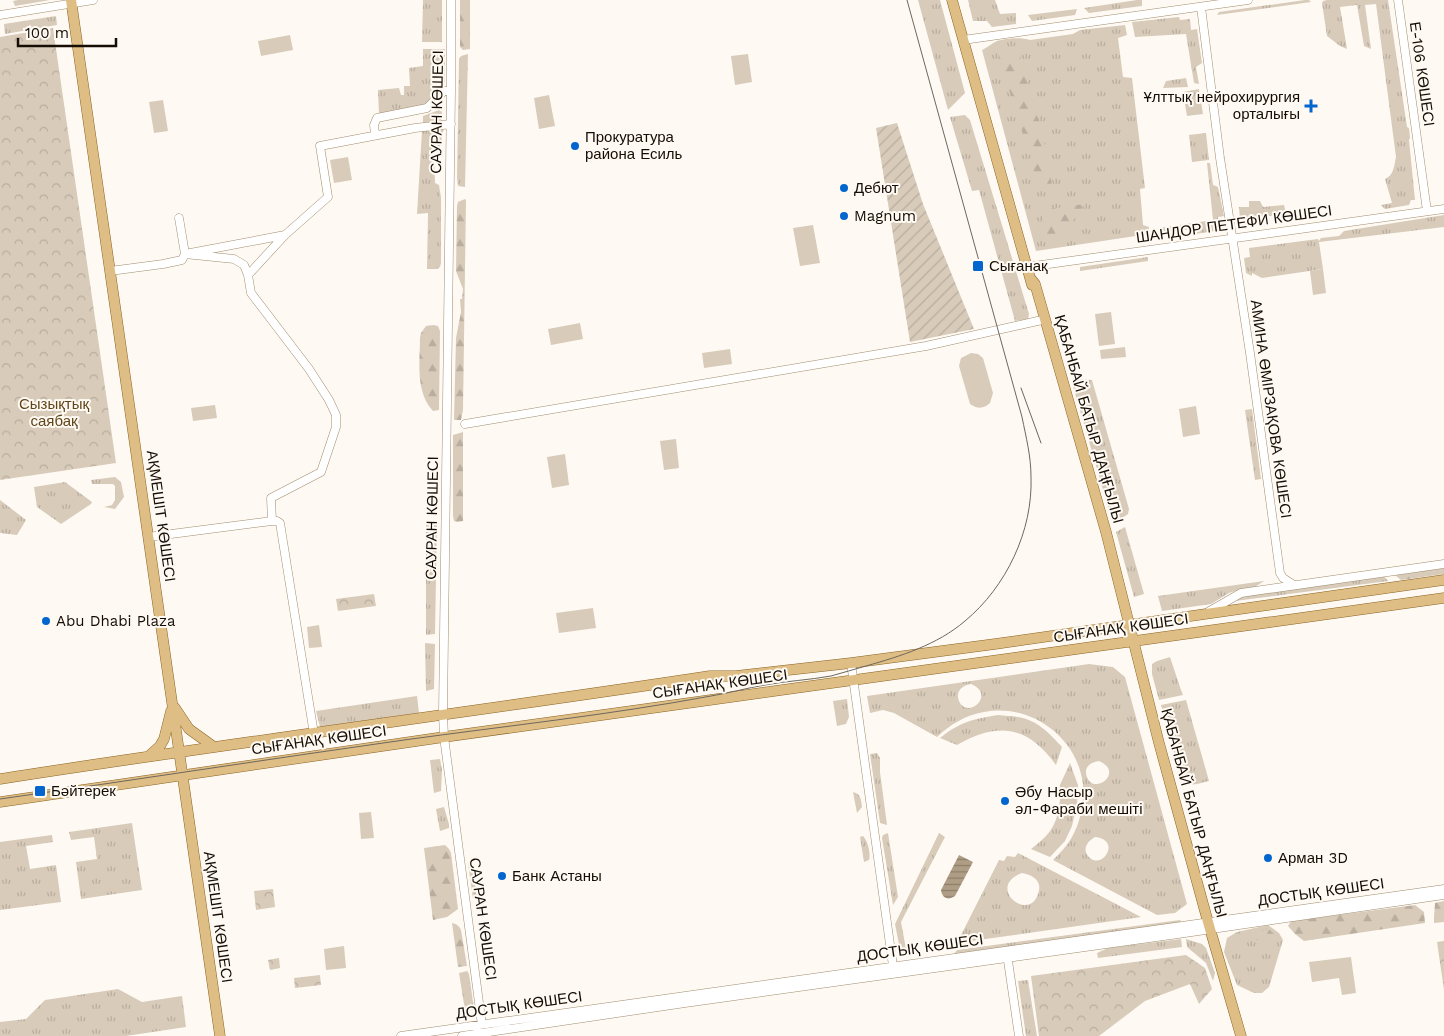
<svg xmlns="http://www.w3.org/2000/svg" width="1444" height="1036" viewBox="0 0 1444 1036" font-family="'Work Sans',sans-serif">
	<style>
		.grass { fill: url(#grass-tufts); fill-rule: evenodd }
		.forest { fill: url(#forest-firs) }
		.park { fill: url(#park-crowns) }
		.garden { fill: url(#garden-furrows) }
		.pitch { fill: #d8cbba }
		.water { fill: url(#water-rules) }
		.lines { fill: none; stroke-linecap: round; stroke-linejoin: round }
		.minor-casing { stroke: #a18c6e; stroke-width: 9 }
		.major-casing { stroke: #8b6323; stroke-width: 11 }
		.minor { stroke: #fff; stroke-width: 8 }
		.major { stroke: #dfbe85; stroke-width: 10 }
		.tram { stroke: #6d675e; stroke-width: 1 }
		.poi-dot { fill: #0266ce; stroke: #fefaf3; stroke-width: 2 }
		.labels { text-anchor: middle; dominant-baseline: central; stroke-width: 4; stroke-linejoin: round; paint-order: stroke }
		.street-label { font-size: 15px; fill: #150d04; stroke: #fefaf3 }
		.poi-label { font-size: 15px; fill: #150d04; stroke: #fefaf3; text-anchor: start }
		.park-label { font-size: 15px; fill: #614519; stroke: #fefaf3 }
	</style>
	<defs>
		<pattern id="grass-tufts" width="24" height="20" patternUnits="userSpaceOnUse" patternTransform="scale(1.25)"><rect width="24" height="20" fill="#d8cbba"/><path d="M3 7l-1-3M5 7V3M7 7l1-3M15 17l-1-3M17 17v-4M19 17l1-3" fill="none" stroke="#b8ad9e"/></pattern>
		<pattern id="forest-firs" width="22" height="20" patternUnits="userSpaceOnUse" patternTransform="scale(1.25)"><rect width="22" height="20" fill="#d8cbba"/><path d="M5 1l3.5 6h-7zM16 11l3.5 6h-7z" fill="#b8ad9e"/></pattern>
		<pattern id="park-crowns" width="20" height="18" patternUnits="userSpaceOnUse" patternTransform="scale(1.25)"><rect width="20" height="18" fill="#d8cbba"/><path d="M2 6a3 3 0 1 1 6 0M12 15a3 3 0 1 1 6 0" fill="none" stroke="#b8ad9e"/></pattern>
		<pattern id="garden-furrows" width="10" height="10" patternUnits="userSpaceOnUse" patternTransform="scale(1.25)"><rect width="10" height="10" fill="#d8cbba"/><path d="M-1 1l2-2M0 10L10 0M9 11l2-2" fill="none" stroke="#b8ad9e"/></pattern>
		<pattern id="water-rules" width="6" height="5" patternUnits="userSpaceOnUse" patternTransform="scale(1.25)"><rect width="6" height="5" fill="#af9d85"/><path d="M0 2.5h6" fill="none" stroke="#8d7e6b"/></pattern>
	</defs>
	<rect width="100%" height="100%" fill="#fefaf3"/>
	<path class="grass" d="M18,0H50L15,6L13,1Z
		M423,0H442V42H422Z
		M918,0H940L965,93L948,110Z
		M968,0H995L1000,14L1016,13V24L992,27L987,21H973Z
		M1137,0H1142V6L1089,13L1084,8Z
		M1305,0H1309L1311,2L1217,15L1219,12Z
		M1327,0H1388L1407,127L1409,128L1410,138L1409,140L1415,200H1411L1409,205L1385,209L1381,205L1392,203L1385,179C1394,175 1394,166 1396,157L1376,4L1365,5L1371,49L1364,46L1357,5L1340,7L1347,49L1340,46L1327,36L1322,3L1323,1Z
		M1077,9L1075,15L1032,21L1028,15Z
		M56,16L57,25L5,34L4,24Z
		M1179,17L1180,20L1190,19L1191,30L1197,29L1202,63L1196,67L1199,84L1194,83L1186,34L1135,37L1132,22Z
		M1125,25L1127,35L1118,38L1123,77L1132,78L1145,188L1140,189L1143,225L1149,227V234L1036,251L982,50C987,48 992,43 997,41C1005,38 1022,37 1030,40L1073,34L1080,30Z
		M423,49H445V82L424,105L379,115L378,90L399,88L401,95H404V86H410L409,68L423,66Z
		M468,54L465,187L458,186L457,178L459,59L461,56Z
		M1186,78L1188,87L1163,88L1166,81Z
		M1199,89L1203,114L1187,116L1183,92Z
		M439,110L442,112L441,120L423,123V116Z
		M965,115L970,120L1029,314L1028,319L1015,321L979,190L972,191L950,117Z
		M444,128L439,151H434L435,183L439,185L441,198V263L440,267L437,269H427L428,213L417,214L422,130Z
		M1206,133L1209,160L1192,162L1189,135Z
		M1207,163H1210L1213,185L1218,187L1224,216L1218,217L1219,225L1215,231L1195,234L1191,229L1159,233V228L1213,220Z
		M1249,201H1260L1263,207L1284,205L1286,214L1240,220L1239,207H1249Z
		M1444,215V227L1319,242L1323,269L1262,278L1252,273V276L1246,273L1244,258L1250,257L1249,248L1318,239L1319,241L1321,238L1339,236L1344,231Z
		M1148,257V261L1080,271V267Z
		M1079,379L1092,380L1129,509L1128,514L1121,519L1111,517L1072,383Z
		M1252,409L1261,479L1255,480L1245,410Z
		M115,477L121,482L124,497L115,509L104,507L112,505L115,500V486L113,484H92L91,480Z
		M65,482L92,502L91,504L61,524L37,507L34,487Z
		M0,500L26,520L17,535L0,533Z
		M432,520L437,523L435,634L426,635V521Z
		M1125,527L1144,594L1134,597L1116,532Z
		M1383,575L1388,581L1235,601L1246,594Z
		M1264,581L1255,587L1241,589L1229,593L1211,604L1162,611L1158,596Z
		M425,643L435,644L434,689L426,691Z
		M1170,657L1181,690L1183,695L1159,700L1152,674V664L1157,661Z
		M1089,664L1113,667L1125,677L1187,904L1175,913L1157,915L1053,860C1060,853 1067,846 1072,837C1081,821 1084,803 1083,785C1078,737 1030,703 984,712C965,715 950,725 937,737L894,713L883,710L870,713L867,696ZM971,684C997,695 967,720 959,701C955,691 963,685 971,684ZM1099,761C1125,772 1094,796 1087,777C1083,767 1091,762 1099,761ZM1095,837C1123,840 1101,872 1088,856C1082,848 1088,841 1095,837Z
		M417,696L419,713L320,727L316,711Z
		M847,699L849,717L846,724L837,726L833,701Z
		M1186,700L1209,781C1200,783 1189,788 1182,781L1161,705Z
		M998,715C1006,716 1015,716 1023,718C1039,722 1051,735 1062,747L1056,765C1028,726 998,721 957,745L940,738C960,722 973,719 998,715Z
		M877,753L880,758V772L887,825L880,823L870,754Z
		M440,759L442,770L441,791L434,793L430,760Z
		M1070,763L1078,785L1077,804L1072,826L1065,841L1050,857L1031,849C1051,834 1057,825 1060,800C1060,795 1059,790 1060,785C1063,778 1067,770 1070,763Z
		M853,792C861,794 861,799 862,807L857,813Z
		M444,807L449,824V828L440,831L436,809Z
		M132,823L142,890L81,899L76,862L97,859L94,837L71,840L69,832Z
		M888,833L898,897L893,905L882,838L883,835Z
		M939,833L945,837L901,922L906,949H900L895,924Z
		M52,835L53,842L26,846L30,869L56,865L61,902L0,910V842Z
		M863,836C868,841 871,854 869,860L864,862L860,837Z
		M1018,853L1141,917L957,943L999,860L1004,861L1007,856L1015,857ZM1022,873C1033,875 1043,881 1038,894C1029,923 985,887 1022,873Z
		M472,860L477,898L473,899L468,863Z
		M1180,920L1181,922L1031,945L954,954L957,950Z
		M1268,925L1279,933L1283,940L1269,987L1262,993H1254L1237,985L1224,952L1227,938L1237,932Z
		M1181,939L1182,947L1098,958L1097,953L1108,948Z
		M1186,939L1202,944L1206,948L1215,973L1213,981L1206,963L1187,947Z
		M1028,980L1037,1036H1026L1018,981Z
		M118,989L142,1002L182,996L186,1027L126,1036H0V1022L26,1019L45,1000Z"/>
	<path class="forest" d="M460,0H470V49L463,50L460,47Z
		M1018,48L1044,141L1053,191L1040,187L1030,163L1032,150L1025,141L997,51Z
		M465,199L466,200L463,410L461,420H454L456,338L461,312L460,299H462L463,289L456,271L457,206L458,202Z
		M1085,204L1070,225L1063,241L1049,244L1042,217L1049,209Z
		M433,325L438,326L440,331L439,410L433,411C415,392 420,362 420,338L421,333L426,326Z
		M463,432V521L457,522L454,521L453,516V435Z
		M1444,568V574L1401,580L1395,575Z
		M445,845L449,849L451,853L458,909L447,917L433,920L424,848Z
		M1444,901V922L1434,923V917L1435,903Z
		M1415,905L1424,912L1425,923L1304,941L1295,934L1288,926L1291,921Z
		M452,923C457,924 459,926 461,930L467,966L458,967Z
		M1268,929L1277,936L1252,941L1250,934Z
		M467,971L469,974L474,1009L465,1010L459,973Z"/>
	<path class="park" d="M53,28L116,463L0,480V37Z
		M374,594L376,606L338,611L336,599Z
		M273,889L275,907L256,910L254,891Z
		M1444,941V990L1437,942Z
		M1186,955L1205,968L1212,989L1199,1004L1190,984L1145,1001L1099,1036H1039L1031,976Z
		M279,958L280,968L270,970L268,960Z
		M320,975L321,985L295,988L294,978Z"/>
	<path class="garden" d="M897,123L923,204L974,329L910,342L876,128Z"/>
	<path class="pitch" d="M290,35L293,50L261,56L258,41Z
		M748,54L752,82L735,85L731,56Z
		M549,95L555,126L539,129L534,98Z
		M163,100L168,131L154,133L149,102Z
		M348,157L352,180L334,183L330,160Z
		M813,225L820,263L800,266L793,228Z
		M1323,269L1326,293L1313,295L1310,271Z
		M1111,312L1115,344L1099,346L1095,314Z
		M580,323L583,339L551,345L548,329Z
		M1125,347L1126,357L1101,359L1100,350Z
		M730,349L732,364L704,368L702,353Z
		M971,353L978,354L983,358L993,393L990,403C984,409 977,409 970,404L959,366L961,358Z
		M215,405L217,418L193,421L191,408Z
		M1196,406L1200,434L1183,437L1179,409Z
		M676,439L679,468L664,470L660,441Z
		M565,454L569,485L552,488L547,457Z
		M593,608L596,628L559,633L556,613Z
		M319,625L322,647L309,648L307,627Z
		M371,812L374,838L361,839L359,813Z
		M344,946L346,968L326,970L324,949Z
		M1351,957L1356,993L1342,995L1339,978L1312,982L1309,962Z"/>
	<path class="water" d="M959,855L973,862L955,896C948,901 942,898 941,890Z"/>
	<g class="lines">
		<g class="minor-casing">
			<path id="minor" d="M451,0V91L443,714L444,737L483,1033
				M1398,0L1427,211
				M1201,7L1220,158L1250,353L1280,573L1283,578L1294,585
				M0,15L93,0
				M963,40L1248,0
				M375,135L374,125L377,118L427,108L444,91H451
				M179,218L185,254L285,235
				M1027,267L1444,209
				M110,271L163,264L182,260L185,254L234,259L244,265L248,275L251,293L309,369L329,400L336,415V427L321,472L271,498L272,521
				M248,275L285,235L328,197L320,146L415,128L451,124
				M465,424L926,346L1042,320
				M148,537L272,521H277L280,523L314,734
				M1208,612L1241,593L1444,564
				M851,663L893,966
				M1007,954L1019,1036
				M401,1036L1444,889
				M462,1036L685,1003L1178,934L1444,895"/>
		</g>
		<g class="major-casing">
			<path id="major" d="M71,0L220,1036
				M952,0L1032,285
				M1031,279L1035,284L1106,532L1159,743L1208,922L1241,1036
				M175,708L189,729L214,747
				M150,755L160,746L164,739L171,711
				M0,779C236,742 474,712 710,676H736L851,663L995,644L1444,580
				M0,802L444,737L1444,598"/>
		</g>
		<use href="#minor" class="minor"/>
		<use href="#major" class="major"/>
		<path class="tram" d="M1021,388L1041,443
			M0,799C135,780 269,759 404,740C506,726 609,715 711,696C729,693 747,688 765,685C786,681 809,680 831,676C843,673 854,669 866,666C901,656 937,645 965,621C1006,587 1033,531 1031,477C1031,456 1026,437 1022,417L907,0"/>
	</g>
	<g class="poi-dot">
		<path d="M1308.5 98.5h5v5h5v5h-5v5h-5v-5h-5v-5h5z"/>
		<circle cx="575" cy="146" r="5"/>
		<circle cx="844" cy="188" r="5"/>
		<circle cx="844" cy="216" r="5"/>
		<rect x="972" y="260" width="12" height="12" rx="2.5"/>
		<circle cx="46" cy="621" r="5"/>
		<rect x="34" y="785" width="12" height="12" rx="2.5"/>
		<circle cx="1005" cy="801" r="5"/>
		<circle cx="1268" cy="858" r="5"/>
		<circle cx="502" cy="876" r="5"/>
	</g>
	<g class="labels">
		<g class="street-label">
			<text transform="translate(1422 74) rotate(82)">Е-106 КӨШЕСІ</text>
			<text transform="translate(437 112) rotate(-89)">САУРАН КӨШЕСІ</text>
			<text transform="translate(1234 224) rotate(-8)">ШАНДОР ПЕТЕФИ КӨШЕСІ</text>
			<text transform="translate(1271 409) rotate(82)">АМИНА ӨМІРЗАҚОВА КӨШЕСІ</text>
			<text transform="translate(1089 419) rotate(74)">ҚАБАНБАЙ БАТЫР ДАҢҒЫЛЫ</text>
			<text transform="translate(161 516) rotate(82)">АҚМЕШІТ КӨШЕСІ</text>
			<text transform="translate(432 518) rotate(-89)">САУРАН КӨШЕСІ</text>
			<text transform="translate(1121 628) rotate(-8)">СЫҒАНАҚ КӨШЕСІ</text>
			<text transform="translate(720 684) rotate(-8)">СЫҒАНАҚ КӨШЕСІ</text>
			<text transform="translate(319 740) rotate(-8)">СЫҒАНАҚ КӨШЕСІ</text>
			<text transform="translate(1194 813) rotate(75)">ҚАБАНБАЙ БАТЫР ДАҢҒЫЛЫ</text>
			<text transform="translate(1321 892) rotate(-8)">ДОСТЫҚ КӨШЕСІ</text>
			<text transform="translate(218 917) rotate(82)">АҚМЕШІТ КӨШЕСІ</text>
			<text transform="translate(483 919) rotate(82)">САУРАН КӨШЕСІ</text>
			<text transform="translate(920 948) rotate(-8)">ДОСТЫҚ КӨШЕСІ</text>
			<text transform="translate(519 1005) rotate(-8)">ДОСТЫҚ КӨШЕСІ</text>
		</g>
		<g class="poi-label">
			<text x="1300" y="97" text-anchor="end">Ұлттық нейрохирургия<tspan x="1300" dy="17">орталығы</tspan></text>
			<text x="585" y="137">Прокуратура<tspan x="585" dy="17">района Есиль</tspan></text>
			<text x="854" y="188">Дебют</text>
			<text x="854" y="216">Magnum</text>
			<text x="989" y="266">Сығанақ</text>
			<text x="56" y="621">Abu Dhabi Plaza</text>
			<text x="51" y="791">Бәйтерек</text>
			<text x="1015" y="792">Әбу Насыр<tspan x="1015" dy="17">әл-Фараби мешіті</tspan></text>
			<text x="1278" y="858">Арман 3D</text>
			<text x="512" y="876">Банк Астаны</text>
		</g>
		<g class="park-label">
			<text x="54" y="404">Сызықтық<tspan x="54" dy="17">саябақ</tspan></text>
		</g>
	</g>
	<path d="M18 38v8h98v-8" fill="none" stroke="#150d04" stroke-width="2.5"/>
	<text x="25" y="38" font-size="15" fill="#150d04" stroke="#fefaf3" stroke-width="4" paint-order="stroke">100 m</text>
</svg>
